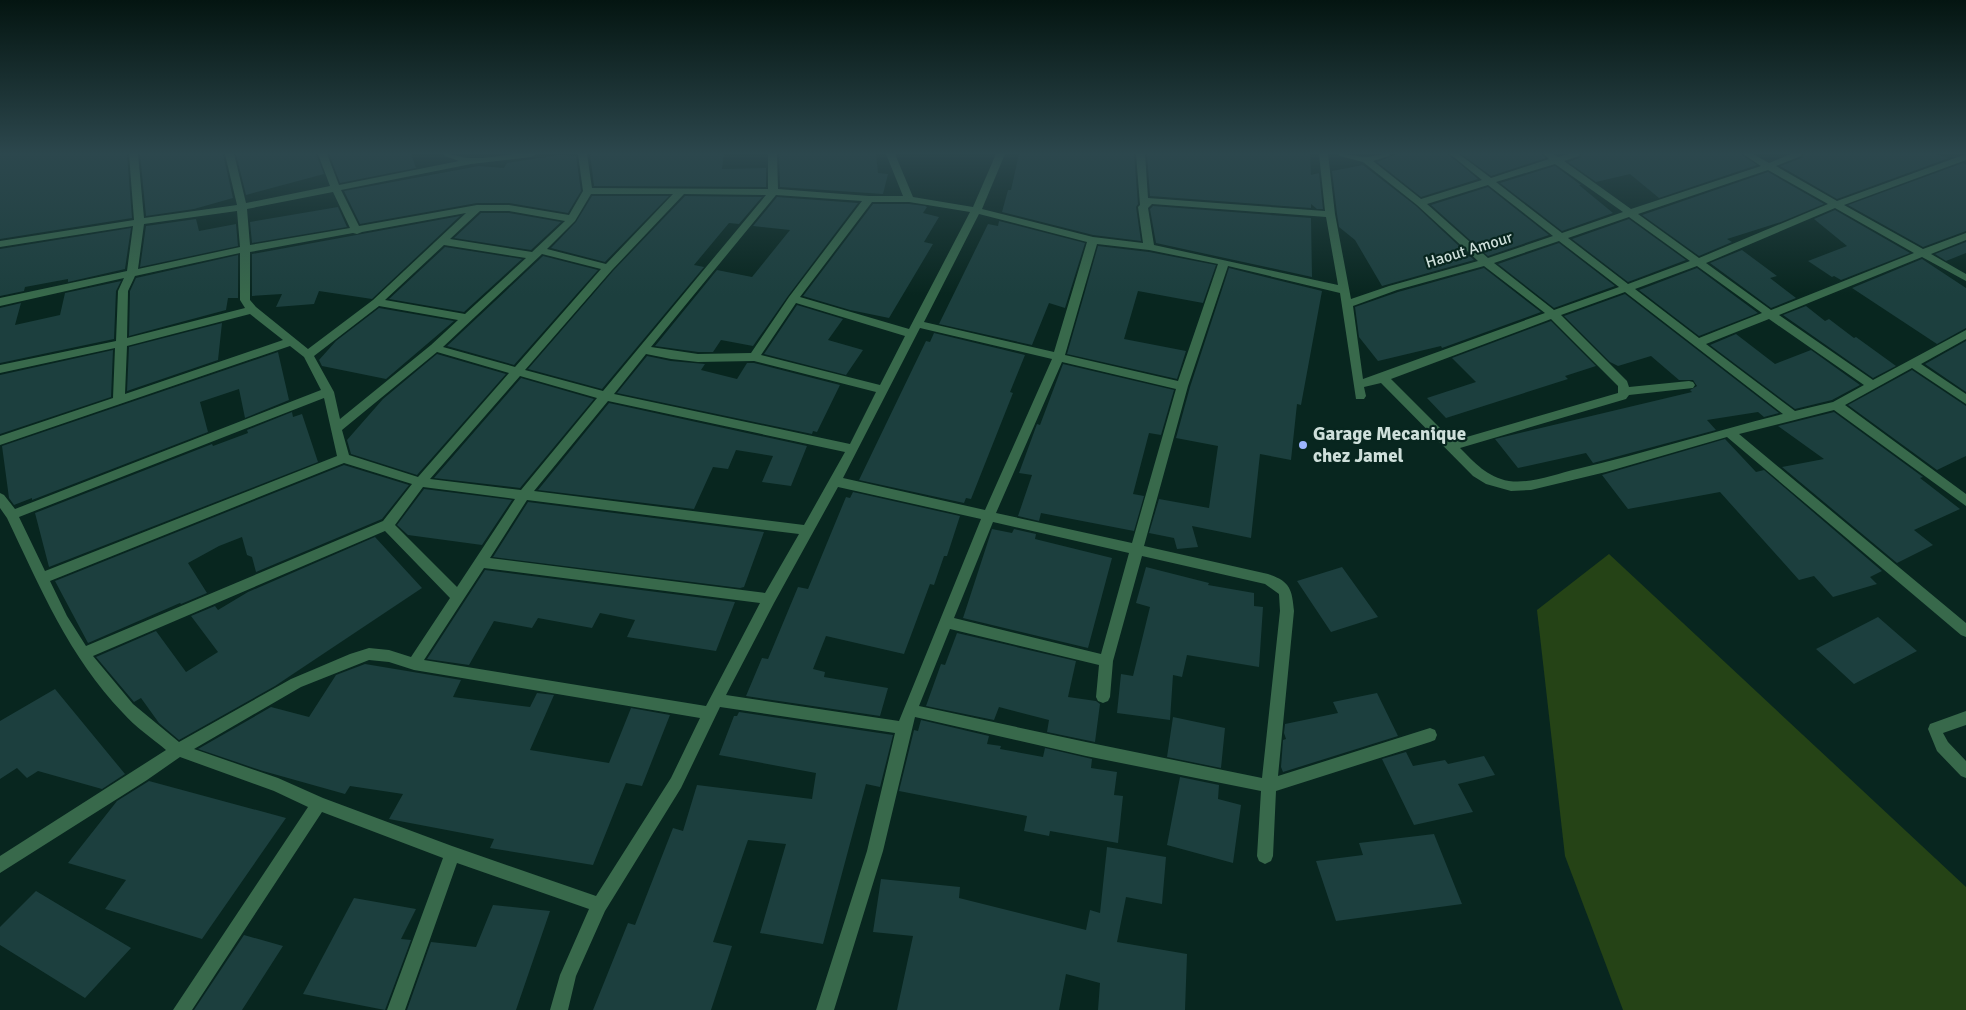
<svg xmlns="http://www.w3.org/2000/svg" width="1966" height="1010" viewBox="0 0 1966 1010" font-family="Signika,sans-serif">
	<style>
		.green { fill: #254316 }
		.building { fill: #1c3f3e }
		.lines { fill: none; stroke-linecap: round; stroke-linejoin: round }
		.minor { fill: #38694b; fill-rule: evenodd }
		.poi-dot { fill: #9cb4fd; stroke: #08261f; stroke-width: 2 }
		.labels { text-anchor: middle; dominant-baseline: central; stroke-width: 4.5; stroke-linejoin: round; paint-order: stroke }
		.far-street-label { font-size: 16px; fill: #cedfda; stroke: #08261f }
		.poi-label { font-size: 19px; font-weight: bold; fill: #cedfda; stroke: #08261f; text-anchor: start }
	</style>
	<rect width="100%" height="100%" fill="#08261f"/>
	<path class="green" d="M1609,554L1966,887V1010H1623L1565,856L1537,610Z"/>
	<path class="building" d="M0,154H127L132,218L0,239Z
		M140,154H223L233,198L194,209L146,216Z
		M236,154H316L324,174L246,195Z
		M329,154H411L416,168L340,183Z
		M590,154H724L722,169L766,168V187L594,186Z
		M779,154H876L878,173L888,174L883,194L780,187Z
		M1019,154H1134L1138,204L1136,207L1141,241L1093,235L1002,212L1008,190H1011Z
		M1147,154H1310L1311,175L1319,173L1323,209H1317L1311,204V208L1150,196Z
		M1397,154H1448L1478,179L1421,197L1377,162Z
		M1461,154H1542L1546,158L1491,176Z
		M1582,154H1741L1757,165L1659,198L1630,174L1596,182L1568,162L1580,158Z
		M1804,154H1936L1949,158L1837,199L1780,166L1802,158Z
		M559,155L576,156L581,191L568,213L509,203H477L360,224L344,191L479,166L504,168L507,163Z
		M1963,163L1966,165V231L1923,247L1848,205Z
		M1363,165L1416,206L1474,260L1382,286L1355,240L1339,227L1337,214L1332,171Z
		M1555,166L1581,185H1579L1613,213L1562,231L1500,183Z
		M1768,172L1824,204L1781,222L1727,239L1732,242L1699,256L1642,215Z
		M1488,187L1549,235L1488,256L1431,205Z
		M592,196H669L605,262L551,248L576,222Z
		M685,196L762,197L739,224L729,223L694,265L704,267L602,389L528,369L613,271Z
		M777,197L858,203L788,296L753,346L721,340L713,352H698L655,346L717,270L752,277L790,230L753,226Z
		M873,204H909L925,206L927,207L923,213L939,217L924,242L933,244L889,318L850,310L803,296Z
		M1153,206L1311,218L1312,277L1156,243L1150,209Z
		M338,207L347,227L252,243L250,222Z
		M1835,210L1910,253L1841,280L1834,276L1832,277L1808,261L1847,246L1814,219Z
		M481,213H509L561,222L531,250L454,238Z
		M460,216L372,299L319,291L314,304L276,307L282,294L252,296V254Z
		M196,219L199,231L236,224L238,246L140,267L146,226Z
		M1629,219L1686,260L1628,282L1572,239Z
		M999,221L1085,243L1065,308L1049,303L1032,345L939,324L988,224L998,226Z
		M131,228L125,269L68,282V279L25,287L24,291L0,296V249Z
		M1966,242V253L1946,261L1935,254Z
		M1559,243L1615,286L1554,308L1498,264Z
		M1098,246L1149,252L1216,265L1203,303L1138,291L1124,339L1186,351L1177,379L1067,354Z
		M445,247L522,259L464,312L389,299Z
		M1742,250L1777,276L1770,278L1796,298L1771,308L1710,263Z
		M238,255V298H228L226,310L129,336L130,291L136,278Z
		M543,256L598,270L514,365L447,346Z
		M1922,259L1966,288V328L1937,344L1852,288Z
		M1229,268L1322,291L1301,405L1297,404L1291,460L1260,454L1251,538L1192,526L1198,547L1177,549L1174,538L1149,533L1159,499L1209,508L1218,446L1176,438L1190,387Z
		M1484,268L1541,312L1442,348L1441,346L1378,361L1359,337L1355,307L1398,292Z
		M1697,268L1758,313L1699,336L1639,290Z
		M121,281L116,291L114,339L0,363V308L21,303L15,325L60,315L65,293Z
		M1625,294L1779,413L1764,417L1758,412L1707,420L1716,430L1593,463L1586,453L1518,468L1495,439L1692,392L1690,390L1697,386L1693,380H1679L1651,356L1618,366L1610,362L1564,316Z
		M797,305L843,319L828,340L863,350L846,375L764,354Z
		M1806,306L1825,321L1829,319L1854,338L1856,337L1896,366L1873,378L1783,315Z
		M379,308L454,321L386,379L322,366L319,360L336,341Z
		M1551,321L1596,366L1565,376L1568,379L1446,418L1427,398L1476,382L1452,358Z
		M222,323L218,360L127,391L129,347Z
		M934,333L1025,355L1010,392L1013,393L971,499L966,498L964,503L859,480L926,341L930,342Z
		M1736,334L1775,364L1811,350L1860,385L1832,400L1795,409L1710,345Z
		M1966,341V392L1925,364Z
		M113,350L111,397L0,434V375Z
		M278,352L289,400L245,418L239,389L200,402L208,432L32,500V498L14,505L9,498L2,446Z
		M437,354L506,374L417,475L351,454L347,440L383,399Z
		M647,356L671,361L705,364L701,370L737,379L747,363H754L840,385L817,432L813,431L812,434L617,393Z
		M1063,364L1174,390L1161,435L1149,433L1133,494L1144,496L1134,531L1041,513L1039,521L1018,516L1032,475L1019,473L1037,424L1040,425Z
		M1912,370L1966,406V456L1937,470L1848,405Z
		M521,378L594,399L520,488L434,478Z
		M609,403L807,446L791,486L762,482L773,456L736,450L728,469L713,467L694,509L538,490Z
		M292,412L293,417L302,414L318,462L49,567L35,513L212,444L213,446L248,433L247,430Z
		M1834,412L1923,477L1920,478L1960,509L1914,530L1933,545L1897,563L1782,467L1824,459L1778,426Z
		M1725,439L1756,472L1764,470L1882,571L1870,577L1877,584L1833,597L1814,576L1799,580L1720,492L1628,509L1602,475Z
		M344,465L409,485L382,519L256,572L252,557L247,555L242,537L219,546L188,563L207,593L181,604L180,603L88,643L55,581Z
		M424,489L512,500L482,545L408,535L397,525Z
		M853,492L960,516L947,556H944L934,585L930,584L904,654L826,636L813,669L825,672L824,677L888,688L880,716L746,696L762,658L768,659L798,587L808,589L846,497L850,498Z
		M528,502L764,532L744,587L740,588L493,557Z
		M992,529L1012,533L1014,529L1036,534L1035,539L1112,558L1088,648L963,618Z
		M375,537L422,588L275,686L179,740L159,723L141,698L134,702L96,657L156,631L186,672L218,652L191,616L215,606L218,610L248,592Z
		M1146,567L1209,583L1208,585L1254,593V606L1263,607L1259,667L1187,655L1182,677L1173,675L1170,720L1117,713L1121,674L1133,676L1150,607L1136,603Z
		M1342,567L1378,617L1331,632L1297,581Z
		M485,570L735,602L716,651L627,637L635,620L600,613L592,628L538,618L532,628L494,621L469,665L427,659Z
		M1878,617L1917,651L1854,684L1816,649Z
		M957,633L1076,661L1068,697L1096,701L1100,704L1095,742L1047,732L1049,720L999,707L994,720L926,706L941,664L945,665Z
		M365,664L461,680L453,697L530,707L537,693L554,695L530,750L609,763L631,708L670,715L642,786L626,783L593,865L490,848L494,839L389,819L403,794L350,786L345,794L263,771L198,749L271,707L309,717L336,675Z
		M55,689L125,774L102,789L38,771L27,778L17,768L0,779V721Z
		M1377,693L1398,736L1283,772L1281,767L1283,740L1286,739L1284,733L1285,724L1338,713L1333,702Z
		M739,712L893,735L880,787L866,784L823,944L760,933L786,844L748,840L713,942L732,946L711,1010H593L628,923L635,925L673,828L683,831L697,785L812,799L816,773L719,755L734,716H737Z
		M1173,717L1225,728L1221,768L1167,757Z
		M921,720L989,736L987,744L1001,746L1000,749L1043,757L1045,748L1092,759L1091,768L1117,772L1114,795L1123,796L1118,843L1050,831L1049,836L1024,831L1027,816L899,791L914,730L918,731Z
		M1406,752L1413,766L1445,760L1448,764L1484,756L1495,775L1458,784L1473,812L1414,825L1382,759Z
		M1180,777L1219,785L1218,799L1241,805L1233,863L1167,845Z
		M149,781L286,818L202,939L105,909L126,880L68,863L117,801Z
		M1434,834L1462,904L1336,921L1316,861L1363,855L1359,843Z
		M1107,847L1166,857L1162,904L1126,897L1117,942L1187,954L1185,1010H1098L1100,983L1066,974L1059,1010H897L913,936L873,932L881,879L960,887L959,898L1086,930L1090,910L1100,913Z
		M36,891L131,948L85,998L0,945V927Z
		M354,898L416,909L401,939L411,940L385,1010L303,994Z
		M493,905L550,911L516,1010H407L431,942L476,947Z
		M244,935L283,946L242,1010H194Z"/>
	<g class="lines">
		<path class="minor" d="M129,154H138L144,218L237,205L225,154H234L246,203L330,186L318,154H327L339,185L459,161L445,156L444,154C455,154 462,158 471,158C493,159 514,151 536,154L531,157L471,164L341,190L359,226L477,205H509L569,215L583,191L578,154H587L592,188L768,189V154H777L778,189L869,196H903L886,154H895L913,197L973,207L996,154H1005L982,209L1093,237L1143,243L1138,207L1140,205L1136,154H1145L1148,198L1325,211L1319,154H1328L1335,214L1351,299L1389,286L1478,261L1417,205L1363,162L1340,156L1339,154C1348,154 1359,157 1367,157C1375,156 1382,154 1390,154L1389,156L1373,161L1421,199L1482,180L1450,154H1459L1491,178L1549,159L1544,154H1553L1558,157L1568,154H1580L1579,156L1564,161L1631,209L1761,166L1743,154H1753L1769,163L1791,154H1802L1801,156L1776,166L1837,201L1966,154V160L1844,205L1923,249L1966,233V240L1931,254L1966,274V281L1922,257L1779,315L1873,380L1966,330V339L1921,364L1966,394V404L1912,368L1845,405L1966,494V506L1834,410L1739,434L1966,623V637L1961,635L1727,437L1606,472L1531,490L1511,491L1486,484L1473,476L1381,383L1364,387L1366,396L1364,399H1356L1340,293L1228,266L1188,386L1144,546L1268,574C1290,581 1292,589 1294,611L1278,776L1430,728L1435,730L1437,735L1435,740L1430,742L1276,791L1273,856L1271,861L1265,864L1259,861L1257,856L1261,791L1086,756L915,717L883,851L834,1010H816L867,851L895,733L720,707L681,788L605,911L576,976L568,1010H550L560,975L589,909L457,863L405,1010H387L443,858L322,812L192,1010H173L308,807L274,791L180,757L147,780L0,873V856L166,750C152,738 135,727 123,713C69,657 40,587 7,518L0,508V493L4,495L15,509L321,390L304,357L290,346L0,445V436L113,398L115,348L0,373V365L116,341L118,291L124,278L0,306V298L127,271L133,226L0,247V241L134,220ZM1555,164L1623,212L1562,233L1496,182ZM1768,170L1828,204L1699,258L1638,214ZM1488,185L1553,236L1488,258L1427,204ZM333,192L350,228L250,245L247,209ZM591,194H673L606,264L547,249L575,221ZM684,194L766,195L603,391L525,370L612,270ZM776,195L862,201L789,297L751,353L698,354L651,347ZM872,202H909L970,212L909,329L800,297ZM1152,204L1326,217L1338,285L1154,245L1148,208ZM1835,208L1914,253L1771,310L1706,263ZM237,211L240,247L138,269L144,224ZM480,211H509L565,221L532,252L450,239ZM466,213L373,300L308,349L256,307L250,300V252L353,233L357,234L362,232ZM979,214L1087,242L1054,352L924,322ZM1629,217L1690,261L1628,284L1568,238ZM1559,241L1619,287L1554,310L1494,263ZM1097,244L1149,250L1218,264L1178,381L1065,355ZM444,245L526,258L465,314L385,300ZM240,253V300L245,308L127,338L128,291L135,276ZM542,254L601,269L515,367L443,347ZM1484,266L1545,313L1363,379L1353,306L1397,290ZM1697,266L1762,313L1699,338L1635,289ZM1625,292L1783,414C1714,431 1646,453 1577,469C1556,474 1531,484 1509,481C1487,477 1475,463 1460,448L1626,399L1629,395L1693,388L1695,385L1693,382L1689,381L1629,387L1627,381L1561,315ZM796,303L905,336L880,385L761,355ZM379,306L458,320L431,345L340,419L334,392L314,356ZM250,314L283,340L125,394L127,346ZM1551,319L1618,386V393L1453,441L1391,379ZM1769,319L1864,385L1833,402L1795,411L1706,344ZM920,328L1052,359L985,510L843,478ZM437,352L509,373L418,477L349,455L342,430ZM646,354L671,359L698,362L754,361L876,392L850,444L614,394ZM1062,362L1176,389L1132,543L996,513ZM520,376L597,398L521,490L430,479ZM324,398L337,456L45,571L19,517ZM608,401L845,452L804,525L534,491ZM344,463L412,484L383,521L86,646L67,616L50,581ZM423,487L515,499L457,587L395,525ZM838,487L981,519L899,721L726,695L774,603ZM527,500L799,534L765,593L490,558ZM993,522L1129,553L1101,654L954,618ZM385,531L450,598L411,657L389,650L369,648L350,654L291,679L179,742L133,704L93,656ZM1142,556L1265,584L1279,594L1280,611L1262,778L1086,742L919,706L950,629L1099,665L1096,697L1098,701L1103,703L1108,701L1110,697L1113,661ZM484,568L760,603L706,706L424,660ZM369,660L389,662L414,670L700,718L671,778L596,896L452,846L323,798L278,778L194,749L301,687Z
			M1966,711V725L1943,733L1948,742L1966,761V778L1961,776L1937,751L1928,729L1930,724Z"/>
	</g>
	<linearGradient id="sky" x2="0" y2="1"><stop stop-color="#041511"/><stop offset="0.52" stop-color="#2c474d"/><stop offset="1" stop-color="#2c474d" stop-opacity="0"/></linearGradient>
	<rect width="1966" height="295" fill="url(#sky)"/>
	<circle class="poi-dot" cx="1303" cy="445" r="5"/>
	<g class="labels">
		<g class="far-street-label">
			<text transform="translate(1469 250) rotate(-17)">Haout Amour</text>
		</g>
		<g class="poi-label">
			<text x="1313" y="434">Garage Mecanique<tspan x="1313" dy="22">chez Jamel</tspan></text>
		</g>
	</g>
</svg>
